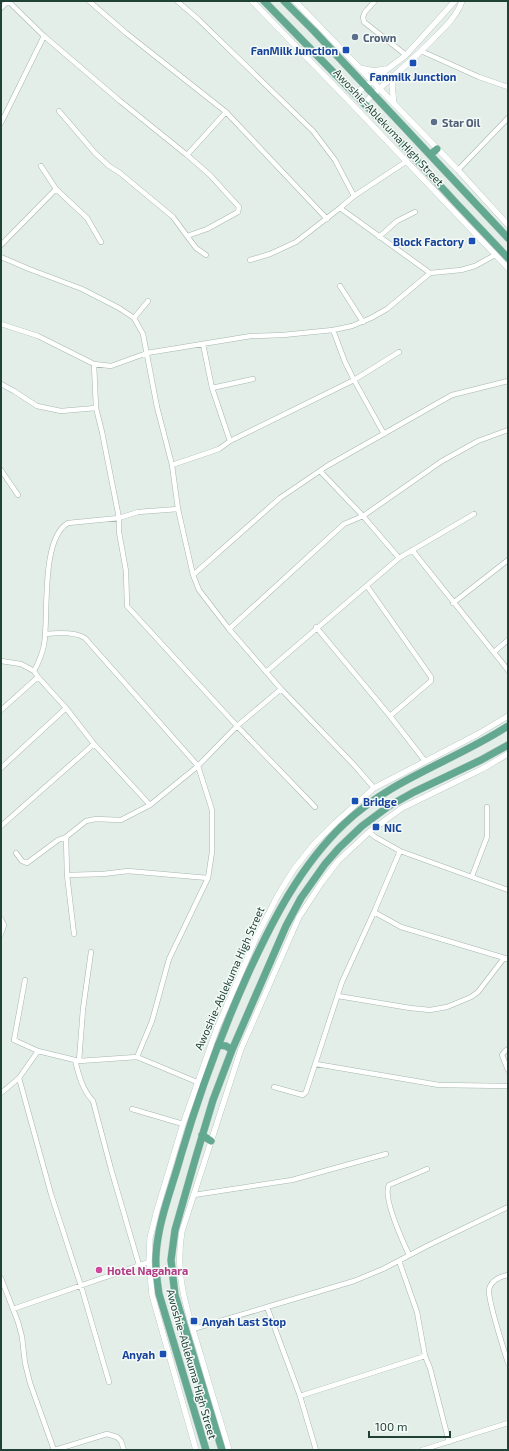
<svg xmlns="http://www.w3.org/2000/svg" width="509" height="1451" viewBox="0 0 509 1451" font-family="'Exo 2',sans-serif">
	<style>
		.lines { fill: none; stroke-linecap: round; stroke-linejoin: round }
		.minor-casing { stroke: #a5b7af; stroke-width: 5.5 }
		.tertiary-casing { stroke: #a5b7af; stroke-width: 6 }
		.primary-casing { stroke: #c1cac7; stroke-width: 8 }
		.minor { stroke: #fff; stroke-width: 4.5 }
		.tertiary { stroke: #fff; stroke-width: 5.5 }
		.primary { stroke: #63a891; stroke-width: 7 }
		.service-dot { fill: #5c6f8a; stroke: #f4faf7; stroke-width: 1.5 }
		.transit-dot { fill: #1a4fb4; stroke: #f4faf7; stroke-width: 1.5 }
		.hotel-dot { fill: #d1479c; stroke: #f4faf7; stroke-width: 1.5 }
		.labels { text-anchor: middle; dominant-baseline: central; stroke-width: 3; stroke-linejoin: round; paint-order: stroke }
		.service-label { font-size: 11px; font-weight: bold; fill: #4e5e75; stroke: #f4faf7; text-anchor: start }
		.transit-label { font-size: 11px; font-weight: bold; fill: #164399; stroke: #f4faf7; text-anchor: end }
		.street-label { font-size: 11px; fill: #204236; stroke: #f4faf7 }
		.hotel-label { font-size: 11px; font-weight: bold; fill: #b23c85; stroke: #f4faf7; text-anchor: start }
	</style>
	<rect width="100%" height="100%" fill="#e3eee8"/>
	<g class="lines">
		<g class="minor-casing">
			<path id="minor" d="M8,1L44,36L120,101L187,155L210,175L239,207L238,212L207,229L187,236L173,217L120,173L109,166L95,153L59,111
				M89,1L126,33L226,112L327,219
				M177,1L198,19L313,131L335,160L354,196
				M375,1L365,12L363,17L364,22L406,55
				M1,8L8,1
				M421,51L479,77L508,87
				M1,123L44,36
				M187,155L226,112
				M41,166L56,189L87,218L101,242
				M458,170L508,118
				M340,208L430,273
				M187,236L196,248L206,255
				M379,237L397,221L415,212
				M1,245L56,189
				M1,257L29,269L82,289L119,308L134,318L143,334L157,407L172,465L178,509L193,575L199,590L229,629L281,689L355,766L374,788
				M250,260L270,254L296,242L340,208L354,196L407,161
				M340,286L363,322
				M134,318L148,301
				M1,324L38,336L94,364L111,366L147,353L251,336L283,335L333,330L352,326L371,318L387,309L430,273L461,270L475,266L495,255
				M333,330L345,362L354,380L384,434
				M203,344L212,388L230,441
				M94,364L96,408L102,432L119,518V532L126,571L127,606L237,726L315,807
				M1,384L14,391L37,406L61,411L96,408
				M212,388L253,379
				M172,465L219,449L230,441L354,380L399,352
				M1,470L18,495
				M320,471L363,516L399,558
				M412,550L508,670
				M193,575L280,498L327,466L452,395L508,381
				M367,586L431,677V681L390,716
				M453,603L508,560
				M316,627L390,716L425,761
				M229,629L344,524L363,516L442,461L478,441L508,430
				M45,634C55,633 76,632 85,638L198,766L212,810V852L208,878L169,959L152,1021L137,1057
				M494,652L508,640
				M1,661L21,664L34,671L38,677L66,708L94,744L150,805
				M34,671C39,662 42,654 44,645C49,617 40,539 68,523L119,518L138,512L178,509
				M266,672L399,558L474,514
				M1,710L38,677
				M1,768L66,708
				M1,826L94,744
				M369,832L375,837L400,851L508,890
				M66,837L67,875L74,934
				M16,853L22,861L27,863L58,840L66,837L86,821L96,819L121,820L150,805L198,766L237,726L281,689
				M67,875L103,874L128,871L208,878
				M472,876L487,837V807
				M374,912L401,927L508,959
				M1,919L4,925L1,934
				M25,980L14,1040L38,1051L79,1061L137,1057L197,1082
				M338,996L410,1008L430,1010L447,1007L471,997L478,992L504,958
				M508,1049L505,1051L502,1055L508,1070
				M75,1060C79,1076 82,1089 93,1101L111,1169L139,1265
				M79,1061L83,1009L91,952
				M316,1064L439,1085L508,1086
				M19,1078L51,1194L81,1286L109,1382
				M274,1087L299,1094L303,1095L306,1092L342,982L374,912L400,851
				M1,1093L19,1078L38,1051
				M132,1109L183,1124
				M194,1195L292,1180L386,1154
				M409,1255C403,1242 382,1197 389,1185L427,1169
				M399,1261L417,1312L425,1356L430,1368L449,1442
				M508,1275C499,1277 492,1280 489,1289C487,1298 504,1350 508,1363
				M1,1278L18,1322L22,1337L25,1363L30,1383L54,1450
				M267,1307L354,1281L383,1269L427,1246L508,1207
				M13,1309L149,1262
				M193,1329L267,1307L300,1396L316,1450
				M300,1396L425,1356
				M55,1450L107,1434L117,1437L121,1441L124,1450
				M422,1450L508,1423"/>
		</g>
		<g class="tertiary-casing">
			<path id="tertiary" d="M252,1L348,100L508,268
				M295,1L458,170L508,225
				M360,68L374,71L385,69
				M355,94L406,55L455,1
				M364,103C387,81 412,61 434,38C445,27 457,16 462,1
				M394,104L392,86L395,75
				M196,1450L152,1295L149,1262L150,1238L157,1210L183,1124L217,1028L256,938L278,895L294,869L314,844L335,823L374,788L478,734L508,716
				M229,1450C220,1419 210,1388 201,1356C188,1313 174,1277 182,1231L241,1049L299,917L322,882L338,861L369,832L402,808L482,769L508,754"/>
		</g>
		<g class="primary-casing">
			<path id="primary" d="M264,1L380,120L456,203L508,258
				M284,1L314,31L508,238
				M431,154L437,149
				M218,1045L226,1046L232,1050
				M202,1135L211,1141
				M206,1450L159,1294C157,1281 155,1268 156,1255C158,1221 172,1188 181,1155C199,1094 221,1034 247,976C272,921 300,866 344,824C391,779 454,761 508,726
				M222,1450L175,1295L171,1260L175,1230L195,1160L213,1100L232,1050L286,926L301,898L325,864L339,848L362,826L389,806L414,792L481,760L508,745"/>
		</g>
		<use href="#minor" class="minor"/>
		<use href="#tertiary" class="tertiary"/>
		<use href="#primary" class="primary"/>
	</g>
	<g class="service-dot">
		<circle cx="355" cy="37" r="4"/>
		<circle cx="434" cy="122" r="4"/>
	</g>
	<g class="transit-dot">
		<rect x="342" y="46" width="8" height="8" rx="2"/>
		<rect x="409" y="59" width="8" height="8" rx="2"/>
		<rect x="468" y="237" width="8" height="8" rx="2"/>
		<rect x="351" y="797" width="8" height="8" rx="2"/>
		<rect x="372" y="823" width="8" height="8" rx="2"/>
		<rect x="190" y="1317" width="8" height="8" rx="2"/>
		<rect x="159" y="1350" width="8" height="8" rx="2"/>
	</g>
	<circle class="hotel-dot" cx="99" cy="1270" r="4"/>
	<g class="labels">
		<g class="service-label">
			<text x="363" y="37">Crown</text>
			<text x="442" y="122">Star Oil</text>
		</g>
		<g class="transit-label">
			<text x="338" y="50">FanMilk Junction</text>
			<text x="413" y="76" text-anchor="middle">Fanmilk Junction</text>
			<text x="464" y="241">Block Factory</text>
			<text x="363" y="801" text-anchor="start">Bridge</text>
			<text x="384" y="827" text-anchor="start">NIC</text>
			<text x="202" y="1321" text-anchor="start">Anyah Last Stop</text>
			<text x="155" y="1354">Anyah</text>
		</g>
		<g class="street-label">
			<text transform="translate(389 127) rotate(47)">Awoshie-Ablekuma High Street</text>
			<text transform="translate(229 978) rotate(-66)">Awoshie-Ablekuma High Street</text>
			<text transform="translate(192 1364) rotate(74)">Awoshie-Ablekuma High Street</text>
		</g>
		<g class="hotel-label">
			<text x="107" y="1270">Hotel Nagahara</text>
		</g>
	</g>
	<rect width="509" height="1451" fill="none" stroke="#204236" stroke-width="4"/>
	<path d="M369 1431v6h81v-6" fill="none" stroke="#204236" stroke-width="2"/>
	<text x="375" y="1431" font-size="12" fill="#204236" stroke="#f4faf7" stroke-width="3" paint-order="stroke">100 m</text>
</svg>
